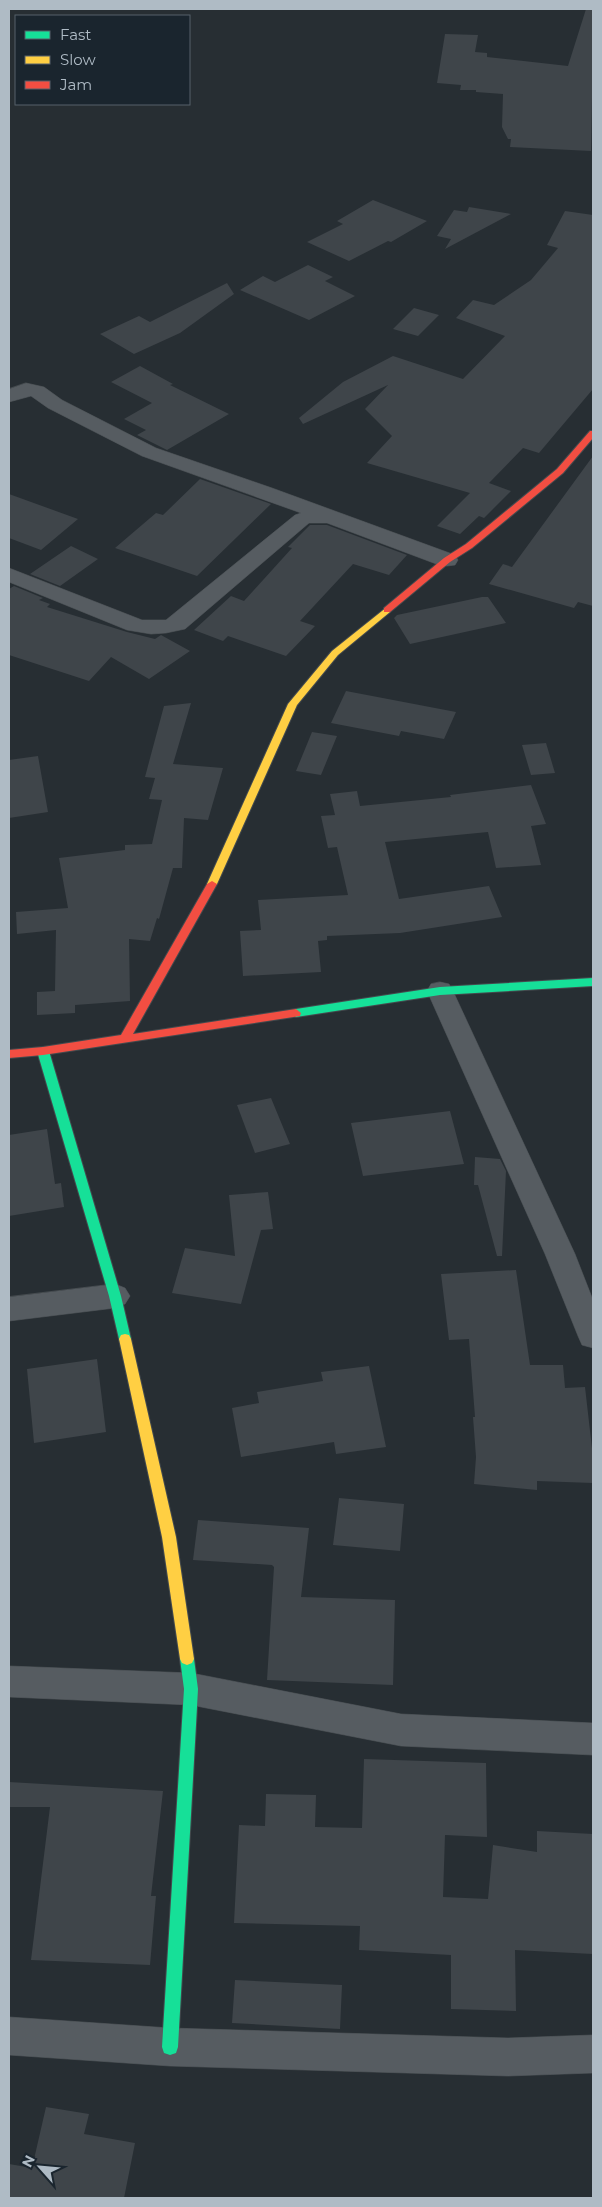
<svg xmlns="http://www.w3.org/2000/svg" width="602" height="2207" viewBox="0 0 602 2207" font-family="Montserrat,sans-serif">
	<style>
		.building { fill: #3f454a }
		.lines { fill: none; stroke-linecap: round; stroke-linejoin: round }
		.street-casing { stroke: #444a4e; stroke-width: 1 }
		.fast-casing { stroke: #444a4e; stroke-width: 2 }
		.slow-casing { stroke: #444a4e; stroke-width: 2 }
		.jam-casing { stroke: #444a4e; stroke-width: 2 }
		.street { fill: #565c61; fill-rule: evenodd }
		.fast { fill: #16e098; fill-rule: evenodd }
		.slow { fill: #ffcf43; fill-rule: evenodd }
		.jam { fill: #f24e42; fill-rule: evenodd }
	</style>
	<rect width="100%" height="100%" fill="#272e33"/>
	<path class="building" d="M586,9H593V98H592L591,151L510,147L511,139H508L502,127L503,94L476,92V90H460L461,85L437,83L445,34L478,35L475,52L487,53V57L568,66Z
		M373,200L427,221L391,242L388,241L349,261L307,242L343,224L337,221Z
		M469,207L511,214L445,249L451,239L437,236L454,210L467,212Z
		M565,211L593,215V389L539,453L523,448L489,483L511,491L484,518L479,516L460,534L437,526L470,493L367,463L392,436L365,409L388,385L303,424L299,418L343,382L393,356L463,379L505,336L456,318L473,300L494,305L531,280L558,248L547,245Z
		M308,265L333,277L325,281L355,296L309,320L240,290L263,276L275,282Z
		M227,283L234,294L180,333L134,354L100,334L139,316L150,322Z
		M414,308L439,315L418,336L393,329Z
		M140,366L173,384L170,385L229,414L167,450L137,435L146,430L124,419L152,403L111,382Z
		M593,456V606L578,602L574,608L489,584L503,564L512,567Z
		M200,479L271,504L197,576L115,548L156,513L163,515Z
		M9,494L78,519L41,550L9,538Z
		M310,525H327L407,555L389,575L353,564L300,621L315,626L286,656L228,636L223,641L194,630L231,596L244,601L292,548L288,547Z
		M71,546L98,559L60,586L30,574Z
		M14,586L43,598L39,600L50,604L47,607L127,632L155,639L161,635L190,651L149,679L111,657L89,681L9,655V589Z
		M482,597H488L506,623L410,644L394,618L397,615Z
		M346,691L456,712L444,739L401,731L399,736L331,723Z
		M191,703L173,764L223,768L208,820L184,818L182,868H173L159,919L157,918L150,941L129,939L130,1001L75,1005V1013L37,1015V992L55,991L56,930L17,934L16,912L68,908L59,858L125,850V845L152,844L162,800L149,799L155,778L145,777L164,706Z
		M312,732L337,736L321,775L296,771Z
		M546,743L555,773L531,775L522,745Z
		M38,756L48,812L9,818V760Z
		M531,785L546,824L531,826L541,865L496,868L488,832L385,842L399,899L489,886L502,917L400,933L327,936V940L318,941L321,972L243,976L240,931L261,930L258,900L348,895L337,847L328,848L321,816L335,815L330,794L357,791L360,806L451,797L450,795Z
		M271,1098L290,1144L255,1153L237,1105Z
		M450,1111L464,1164L363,1176L351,1123Z
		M47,1129L55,1184L61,1183L64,1207L9,1216V1135Z
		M475,1157L500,1159L506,1171L502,1256H497L478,1185H474Z
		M268,1192L273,1229L261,1230L241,1304L172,1293L185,1248L235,1256L229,1195Z
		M516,1270L530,1365H563L565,1388L585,1387L593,1457V1483L537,1481V1490L474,1484L476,1457L473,1417H475L469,1339L449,1340L441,1274Z
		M97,1359L106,1432L34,1443L27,1369Z
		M369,1366L386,1447L336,1454L334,1442L241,1457L232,1408L259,1403L257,1392L323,1381L321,1372Z
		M339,1498L404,1504L400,1551L333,1545Z
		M198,1520L309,1528L301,1597L395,1600L393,1685L267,1680L274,1567L272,1565L193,1560Z
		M364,1759L486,1763L487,1837L445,1835L443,1897L488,1899L493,1845L537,1852V1831L593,1834V1954L515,1950L516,2011L451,2009V1955L359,1950L360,1926L234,1923L239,1825L265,1826L266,1794L316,1795L315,1827L362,1828Z
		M9,1782L163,1791L151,1896H156L150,1965L31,1960L50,1807H9Z
		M235,1980L342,1985L340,2029L232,2023Z
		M46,2107L89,2114L84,2134L135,2143L124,2198H9V2164L32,2168Z"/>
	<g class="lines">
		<g class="street-casing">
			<path id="street" d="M26,383L44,387L62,400L156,448L272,488L455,555L458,560L455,565L447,566L439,565L327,523H309L185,629L166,633L151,634L127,630L9,582V568L142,620H166L295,515L301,513L142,456L48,408L31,396L9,402V389Z
				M440,982L449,984L453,991L575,1254L593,1300V1348L582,1345L578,1336L545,1254L427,991L431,984Z
				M115,1284L125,1288L130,1296L125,1304L115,1308L9,1321V1297Z
				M9,1666L191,1673L401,1714L593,1723V1755L401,1746L191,1705L9,1697Z
				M9,2017L170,2028L508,2038L593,2035V2073L508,2076L170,2066L9,2055Z"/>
		</g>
		<g class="fast-casing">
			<path id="fast" d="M593,978V986L440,995L296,1017L291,1013L296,1009L440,987Z
				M43,1047L49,1051L121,1296L131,1339L129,1343L125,1344L121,1343L119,1339L109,1296L37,1051Z
				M187,1653L192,1655L194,1659L198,1689L178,2047L176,2053L170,2055L164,2053L162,2047L184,1689L180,1659L182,1655Z"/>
		</g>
		<g class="slow-casing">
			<path id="slow" d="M387,607L390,608V612L338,655L297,705L217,884L212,887L208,886L207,884L288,704L332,651Z
				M125,1334L129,1335L131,1339L176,1537L194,1659L192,1663L187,1665L182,1663L180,1659L162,1537L119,1339L121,1335Z"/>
		</g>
		<g class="jam-casing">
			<path id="jam" d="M590,431H593V438L563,473L472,548L450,562L390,612H384V608L444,558L466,544L557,469Z
				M212,881L217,884L133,1034L296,1009L301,1013L300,1016L43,1055L9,1058V1050L43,1047L121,1035L207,884Z"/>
		</g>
		<use href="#street" class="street"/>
		<use href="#fast" class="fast"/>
		<use href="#slow" class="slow"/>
		<use href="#jam" class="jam"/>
	</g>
	<rect width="602" height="2207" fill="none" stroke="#afbbc5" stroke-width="20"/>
	<rect x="15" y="15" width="175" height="90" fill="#1a252e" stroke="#56616a"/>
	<rect x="25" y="31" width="25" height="8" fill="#16e098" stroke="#56616a"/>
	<text x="60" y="40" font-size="15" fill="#afbbc5">Fast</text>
	<rect x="25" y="56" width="25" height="8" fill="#ffcf43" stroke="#56616a"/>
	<text x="60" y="65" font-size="15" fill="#afbbc5">Slow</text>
	<rect x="25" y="81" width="25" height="8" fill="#f24e42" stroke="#56616a"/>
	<text x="60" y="90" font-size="15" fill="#afbbc5">Jam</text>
	<g transform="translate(40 2167) rotate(297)" stroke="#1a252e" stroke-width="4" paint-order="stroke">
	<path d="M0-4L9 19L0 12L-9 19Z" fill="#afbbc5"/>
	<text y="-8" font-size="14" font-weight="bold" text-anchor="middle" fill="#afbbc5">N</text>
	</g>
</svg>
